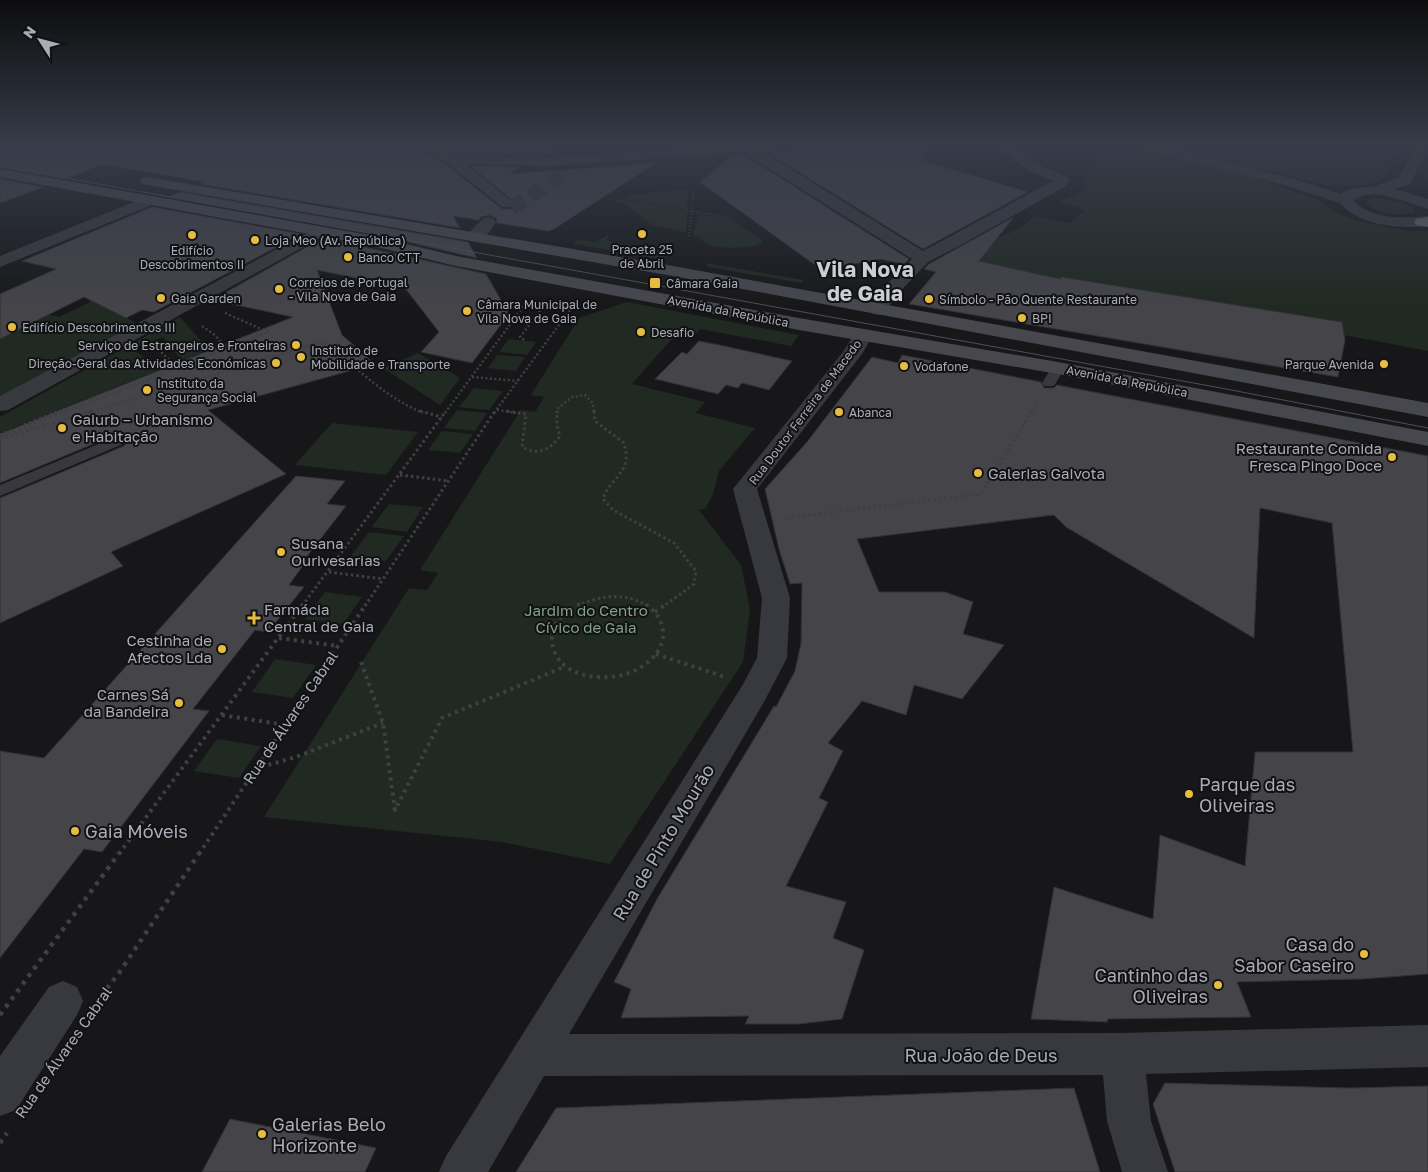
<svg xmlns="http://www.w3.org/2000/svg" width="1428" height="1172" viewBox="0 0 1428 1172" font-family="'Golos Text',sans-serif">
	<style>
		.green { fill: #212923 }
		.building { fill: #444449; stroke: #323135 }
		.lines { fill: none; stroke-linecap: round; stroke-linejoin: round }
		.minor-tunnel { stroke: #343539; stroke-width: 15; stroke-dasharray: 15 8; stroke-linecap: butt }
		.path-far4 { stroke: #3f4045; stroke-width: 2; stroke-dasharray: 1 2; stroke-linecap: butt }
		.path-far3 { stroke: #3f4045; stroke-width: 2.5; stroke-dasharray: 2 2.5; stroke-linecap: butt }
		.path-far2 { stroke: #3f4045; stroke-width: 3; stroke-dasharray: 2.5 3; stroke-linecap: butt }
		.path-far1 { stroke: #3f4045; stroke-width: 4; stroke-dasharray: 3 4.5; stroke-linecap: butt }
		.path { stroke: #3f4045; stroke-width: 4.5; stroke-dasharray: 4 5.5; stroke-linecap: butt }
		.service { fill: #38393e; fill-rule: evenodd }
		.minor { fill: #38393e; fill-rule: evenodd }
		.tertiary { fill: #38393e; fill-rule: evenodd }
		.secondary { fill: #47484e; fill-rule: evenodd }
		.motorway { fill: #65676f; fill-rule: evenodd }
		.tram { stroke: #4e4f55; stroke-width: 1 }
		.poi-dot { fill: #e7bd41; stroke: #121214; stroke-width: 2 }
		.labels { text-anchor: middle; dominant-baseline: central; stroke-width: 4; stroke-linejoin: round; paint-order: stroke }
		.far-poi-label { font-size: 12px; fill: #aaadb8; stroke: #121214; text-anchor: start }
		.far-street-label { font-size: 12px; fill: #aaadb8; stroke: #121214 }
		.poi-label { font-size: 15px; fill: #aaadb8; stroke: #121214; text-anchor: start }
		.park-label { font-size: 15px; fill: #82a287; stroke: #121214 }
		.street-label { font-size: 15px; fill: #aaadb8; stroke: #121214 }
		.near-poi-label { font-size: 18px; fill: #aaadb8; stroke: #121214; text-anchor: start }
		.near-street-label { font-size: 18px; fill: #aaadb8; stroke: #121214 }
		.far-town-label { font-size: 21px; font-weight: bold; fill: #cbcdd4; stroke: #121214 }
	</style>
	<rect width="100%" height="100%" fill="#171719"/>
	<path class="green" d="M1097,145H1123L1249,176L1316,199L1338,214L1357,221L1409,231H1428V351L1344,335L1342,322L1061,277L1060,280L978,262L968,252L1020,228L1035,216L1070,223L1085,210L1058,202L1086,190L1084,184Z
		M1156,145H1277L1303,151L1314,145H1402L1382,180L1366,185L1330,186Z
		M680,190L688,191L687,209L622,199L632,195Z
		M1374,198L1403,202L1415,210L1414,212C1400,217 1378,214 1367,204V201Z
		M623,202L687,212L686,232L652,225Z
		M698,214L731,219L762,240L761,243C753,249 718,249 709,245C703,242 699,237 693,234Z
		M608,235L607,240L614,243L674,253C660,262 644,256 629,253L634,248C627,246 623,246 616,251L573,244L577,240L596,242Z
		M706,263L804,280L801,283L708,267Z
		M92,301L137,323L0,398V339L49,315L59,317Z
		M627,302L799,335L791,346L700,329L694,336L677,333L632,384L705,402L696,413L755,428L719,471L713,494L706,508L699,510L741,565L750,609L743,662L610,864L502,842L264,817L409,588L427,590L438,573L420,570L519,413L521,410L535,412L544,397L531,395L579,318Z
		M180,317L209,350L182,361L163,337L132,349L161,369L0,433V417Z
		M509,339L536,342L527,355L499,352Z
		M418,353L460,378L440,405L383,368Z
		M497,355L525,357L516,371L488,368Z
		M474,388L503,391L489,410L459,407Z
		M457,410L487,413L475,431L444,428Z
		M332,423L418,432L386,475L295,465Z
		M442,431L473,434L460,453L428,450Z
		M389,504L423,507L407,532L372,527Z
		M369,532L404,536L386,561L350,557Z
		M325,592L362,597L343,624L305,619Z
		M275,659L316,665L293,698L252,692Z
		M217,739L261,746L239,778L194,771Z"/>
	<path class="building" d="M0,145H412L445,164L502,209H512L517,204L471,166L520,167L508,174L656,163L554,229L548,231L497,223L496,218L489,215L481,217L479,220L453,216L460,228L200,184L205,182L103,164L65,179L0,167Z
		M437,145H558L540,156L453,153Z
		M800,145H926L924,161L1028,192L923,249L767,152L792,151Z
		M746,154L750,159L909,259L904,264L880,259L822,270L700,182L733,155Z
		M0,179L43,187L0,203Z
		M180,192L468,242L477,258L369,233L169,197Z
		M152,207L301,234L154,312L142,310L126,318L84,297L0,339V294L56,269L22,261Z
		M1014,217L979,261L1060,279L1061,277L1342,322L1345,340L1338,377L909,304L936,272L924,269L929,264Z
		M323,238L486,274L509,314L472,363L421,352L439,332L405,288L317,270L342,335L375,364L208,410L286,474L111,552L123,566L0,623V498L124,446L128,441L124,436L117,434L0,483V434L293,317L212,300Z
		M699,341L724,346L792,361L769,390L742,383L738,388L726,385L718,394L655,379L682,352L687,354Z
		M902,355L1041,382L1044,388H1054L1057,385L1428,456V974L1363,979L1237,982L1251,1017L1108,1019L1107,1022L1031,1019L1054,887L1153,919L1160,835L1245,866L1255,752H1353L1332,523L1260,508L1254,638L1066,527L1054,515L857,539L879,592H945L973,602L963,634L1004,645L962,699L914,685L906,715L862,701L828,743L843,751L819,798L828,802L786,886L846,902L833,938L864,950L842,1019L799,1024H745L749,1016L621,1018L631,989L614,982L657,899L774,706L776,707L795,671L801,643L802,583L790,584L779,549L765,489L807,442L872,357L898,363Z
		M296,476L345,481L327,504L346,506L301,564H304L289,585L304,587L268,632L255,630L193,709L209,711L102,852L84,849L0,958V751L44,758Z
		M1165,1083L1349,1088L1428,1086V1172H1175L1153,1104Z
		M1074,1088L1100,1172H516L556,1108Z
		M230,1119L376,1148L365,1172H202Z"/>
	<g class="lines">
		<path class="minor-tunnel" d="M511,208L563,175"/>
		<path class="path-far4" d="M1083,166L1086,165L1090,154L1089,145
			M616,200L735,218
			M689,236L694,190"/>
		<path class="path-far3" d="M202,326L216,336L231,356
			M524,340L520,337L547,302
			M158,349L177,368
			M472,377L518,381
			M497,410L516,413
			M55,413L110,391
			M63,413L268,332L223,312
			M88,413L325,341C356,368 385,397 423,413
			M445,413L528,300
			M494,413L573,306
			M557,413V409L572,397L585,395L593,403L594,413
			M1031,413L1038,401"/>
		<path class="path-far2" d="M420,411L442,417
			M507,411L526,414L522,447C538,456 550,450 560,436L557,425V411
			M594,411L595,421L624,443C625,448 627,454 626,460C624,475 607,484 603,499L613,510L674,543L696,571L694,584L664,606
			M24,425L59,411
			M0,435L11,430
			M3,436L66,411
			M0,439L92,411
			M400,475L449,481
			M786,518L981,494L1032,411
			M329,572L383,579
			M302,606L446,411
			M365,606L495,411
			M577,606C599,596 625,591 647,606"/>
		<path class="path-far1" d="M580,604C565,611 551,623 552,641C555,677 602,683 629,673C662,661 678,627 645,604
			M655,612L666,604
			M279,638L338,646
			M656,654L725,677
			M361,662L383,723L395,810L442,718L564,667
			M222,715L285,725
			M254,769L296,757L383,723
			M119,854L303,604
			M199,854L366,604"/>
		<path class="path" d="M101,996L119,973L200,852
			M0,1015L120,852
			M0,1143L7,1133"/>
		<path class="service" d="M1058,364L1065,368L1054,386H1044L1042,383L1053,365Z
			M118,436L123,438L126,441L123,444L0,496V485Z"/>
		<path class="minor" d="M414,145H432L453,155L550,158L730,145H798L792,149L761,151L923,251L1053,181L1026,169L995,145H1010L1036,163L1067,177L1069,180L1066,186L959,246L928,262L894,298L885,313L878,315L871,313L869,309L880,291L912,259L751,157L747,152L550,166L465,164L512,201L515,204L512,207H502L446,162Z
			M1136,145H1159L1294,179L1350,197L1352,200L1350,203H1340L1284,185L1137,148Z
			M149,196L154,198L157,201L154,204L0,267V256Z
			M488,217L494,219L496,222C490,233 482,243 469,239L467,236C471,229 478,225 482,219Z
			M319,227L325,229L327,232L325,235L8,410L0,411V396Z
			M863,329L870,331L873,335L862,354L757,489L790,598L787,658L764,702L569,1034L1122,1033L1428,1025V1067L1146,1074L1151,1121L1168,1172H1122L1107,1121L1103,1075L544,1076L488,1172H439L446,1156L742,686L757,658L762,598L733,489L843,352L856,331Z
			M63,981L77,987L83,1001L77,1015L16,1110L0,1116V1056L49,987Z"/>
		<path class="tertiary" d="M1416,145H1428V148L1410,184L1395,189L1428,199V209C1406,203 1375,186 1353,200C1369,219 1405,219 1428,216V226C1399,229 1356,226 1338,200L1341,193L1355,188L1372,187L1399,178Z"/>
		<path class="secondary" d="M0,169L369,235L456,256L799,318L1058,362L1428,432V446L1058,374L799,330L456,266L369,245L0,177Z
			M147,177L673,266L1428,403V417L673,276L142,184L140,181L142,178Z"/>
		<path class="motorway" d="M1428,217V227L1416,225L1414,222L1416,219Z"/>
		<path class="tram" d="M0,166L1221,388L1428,428"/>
	</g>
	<linearGradient id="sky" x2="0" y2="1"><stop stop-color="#0d0d0e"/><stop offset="0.47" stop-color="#363c49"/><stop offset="1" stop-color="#363c49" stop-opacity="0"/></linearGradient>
	<rect width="1428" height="309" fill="url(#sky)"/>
	<g class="poi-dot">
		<circle cx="642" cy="234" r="5"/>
		<circle cx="192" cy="235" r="5"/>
		<circle cx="255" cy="240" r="5"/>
		<circle cx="348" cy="257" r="5"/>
		<rect x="649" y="277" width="12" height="12" rx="2.5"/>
		<circle cx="279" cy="289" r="5"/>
		<circle cx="161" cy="298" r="5"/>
		<circle cx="929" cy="299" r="5"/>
		<circle cx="467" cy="311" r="5"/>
		<circle cx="1022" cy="318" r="5"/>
		<circle cx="12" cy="327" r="5"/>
		<circle cx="641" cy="332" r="5"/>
		<circle cx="296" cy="345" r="5"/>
		<circle cx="301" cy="357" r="5"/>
		<circle cx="276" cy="363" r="5"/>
		<circle cx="1384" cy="364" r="5"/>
		<circle cx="904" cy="366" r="5"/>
		<circle cx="147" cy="390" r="5"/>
		<circle cx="839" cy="412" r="5"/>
		<circle cx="62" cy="428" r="5"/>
		<circle cx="1392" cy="457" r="5"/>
		<circle cx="978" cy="473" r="5"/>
		<circle cx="281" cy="552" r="5"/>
		<path d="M251.5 610.5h5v5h5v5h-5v5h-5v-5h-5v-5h5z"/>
		<circle cx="222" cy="649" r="5"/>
		<circle cx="179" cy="703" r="5"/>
		<circle cx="1189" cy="794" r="5"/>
		<circle cx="75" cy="831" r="5"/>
		<circle cx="1364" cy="954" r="5"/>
		<circle cx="1218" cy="985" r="5"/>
		<circle cx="262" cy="1134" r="5"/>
	</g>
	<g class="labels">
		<g class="far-poi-label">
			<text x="265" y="240">Loja Meo (Av. República)</text>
			<text x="642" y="249" text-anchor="middle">Praceta 25<tspan x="642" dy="14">de Abril</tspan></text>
			<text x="192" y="250" text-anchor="middle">Edifício<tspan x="192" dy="14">Descobrimentos II</tspan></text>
			<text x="358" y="257">Banco CTT</text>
			<text x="289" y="282">Correios de Portugal<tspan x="289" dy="14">- Vila Nova de Gaia</tspan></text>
			<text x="666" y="283">Câmara Gaia</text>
			<text x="171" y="298">Gaia Garden</text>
			<text x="939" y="299">Símbolo - Pão Quente Restaurante</text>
			<text x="477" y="304">Câmara Municipal de<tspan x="477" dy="14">Vila Nova de Gaia</tspan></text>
			<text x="1032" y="318">BPI</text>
			<text x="22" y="327">Edifício Descobrimentos III</text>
			<text x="651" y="332">Desafio</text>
			<text x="286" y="345" text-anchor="end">Serviço de Estrangeiros e Fronteiras</text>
			<text x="311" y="350">Instituto de<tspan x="311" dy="14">Mobilidade e Transporte</tspan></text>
			<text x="266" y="363" text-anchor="end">Direção-Geral das Atividades Económicas</text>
			<text x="1374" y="364" text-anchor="end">Parque Avenida</text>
			<text x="914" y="366">Vodafone</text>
			<text x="157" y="383">Instituto da<tspan x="157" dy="14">Segurança Social</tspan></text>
			<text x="849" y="412">Abanca</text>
		</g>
		<g class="far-street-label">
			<text transform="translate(728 311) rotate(11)">Avenida da República</text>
			<text transform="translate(1127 381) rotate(11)">Avenida da República</text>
			<text transform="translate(805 412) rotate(-53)">Rua Doutor Ferreira de Macedo</text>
		</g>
		<g class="poi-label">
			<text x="72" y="419">Gaiurb – Urbanismo<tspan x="72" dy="17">e Habitação</tspan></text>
			<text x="1382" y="448" text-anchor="end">Restaurante Comida<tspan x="1382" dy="17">Fresca Pingo Doce</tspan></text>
			<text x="988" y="473">Galerias Gaivota</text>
			<text x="291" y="543">Susana<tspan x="291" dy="17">Ourivesarias</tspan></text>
			<text x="264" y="609">Farmácia<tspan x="264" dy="17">Central de Gaia</tspan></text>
			<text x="212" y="640" text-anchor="end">Cestinha de<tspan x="212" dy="17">Afectos Lda</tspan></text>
			<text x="169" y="694" text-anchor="end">Carnes Sá<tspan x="169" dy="17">da Bandeira</tspan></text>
		</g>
		<g class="park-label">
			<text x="586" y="610">Jardim do Centro<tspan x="586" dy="17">Cívico de Gaia</tspan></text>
		</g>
		<g class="street-label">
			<text transform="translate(290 717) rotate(-56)">Rua de Álvares Cabral</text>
			<text transform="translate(63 1052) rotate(-55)">Rua de Álvares Cabral</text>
		</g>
		<g class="near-poi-label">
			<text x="1199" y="784">Parque das<tspan x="1199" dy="21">Oliveiras</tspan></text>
			<text x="85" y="831">Gaia Móveis</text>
			<text x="1354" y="944" text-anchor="end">Casa do<tspan x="1354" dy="21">Sabor Caseiro</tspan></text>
			<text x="1208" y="975" text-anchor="end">Cantinho das<tspan x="1208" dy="21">Oliveiras</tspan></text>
			<text x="272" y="1124">Galerias Belo<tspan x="272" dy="21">Horizonte</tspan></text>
		</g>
		<g class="near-street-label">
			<text transform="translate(663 842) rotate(-59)">Rua de Pinto Mourão</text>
			<text x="981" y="1055">Rua João de Deus</text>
		</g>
		<g class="far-town-label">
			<text x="865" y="269">Vila Nova<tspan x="865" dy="24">de Gaia</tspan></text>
		</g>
	</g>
	<g transform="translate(40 40) rotate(306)" stroke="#121214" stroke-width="4" paint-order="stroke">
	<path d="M0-4L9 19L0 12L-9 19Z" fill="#aaadb8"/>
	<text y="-8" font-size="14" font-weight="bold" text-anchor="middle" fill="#aaadb8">N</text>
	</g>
</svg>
